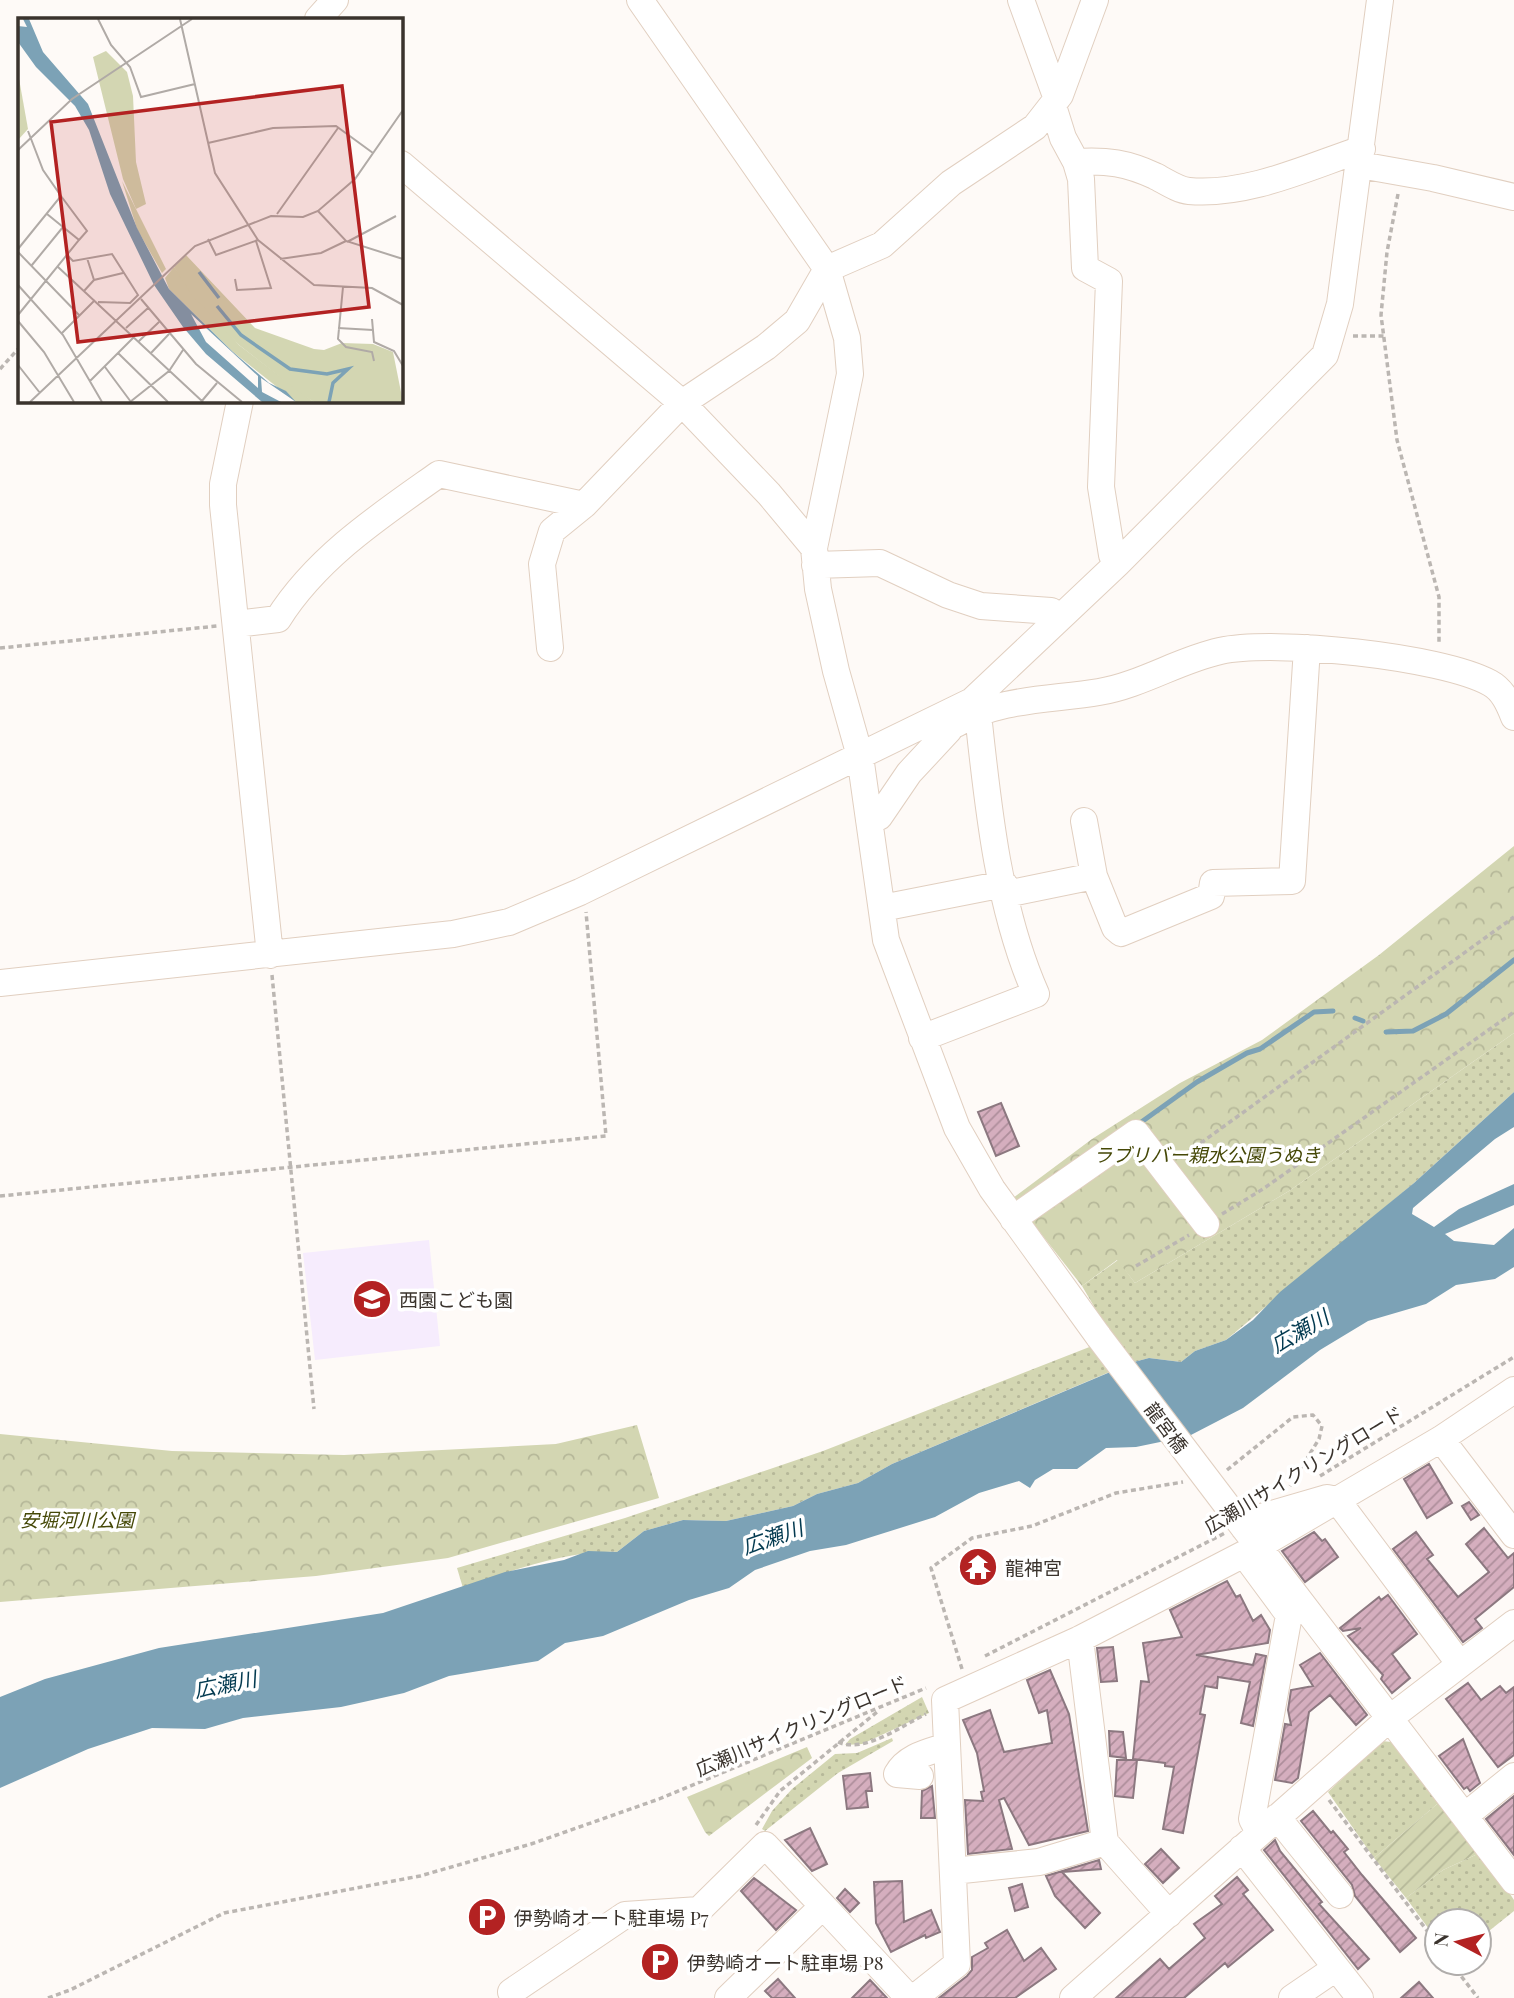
<svg xmlns="http://www.w3.org/2000/svg" width="1514" height="1998" viewBox="0 0 1514 1998" font-family="'Playfair Display','Noto Sans JP',serif">
	<style>
		.education { fill: #f6ecfd }
		.grass { fill: url(#grass-dots) }
		.park { fill: url(#park-crowns) }
		.garden { fill: url(#garden-furrows) }
		.water { fill: #7ca2b6 }
		.lines { fill: none; stroke-linecap: round; stroke-linejoin: round }
		.stream { stroke: #7ca2b6; stroke-width: 5 }
		.building { fill: url(#building-hatch); stroke: #8c7880; stroke-width: 2 }
		.minor-casing { stroke: #e1cfc0; stroke-width: 28 }
		.path { stroke: #bbb6b2; stroke-width: 3.5; stroke-dasharray: 5 3.5; stroke-linecap: butt }
		.minor { stroke: #fff; stroke-width: 26 }
		.minor-bridge-casing { stroke: #e1cfc0; stroke-width: 28; stroke-linecap: butt }
		.minor-bridge { stroke: #fff; stroke-width: 26 }
		.labels { text-anchor: middle; dominant-baseline: central; stroke-width: 7; stroke-linejoin: round; paint-order: stroke }
		.park-label { font-size: 19px; font-style: italic; fill: #454807; stroke: #fff }
		.poi-label { font-size: 19px; fill: #3a332d; stroke: #fff; text-anchor: start }
		.street-label { font-size: 19px; fill: #3a332d; stroke: #fff }
		.water-label { font-size: 21px; font-style: italic; fill: #033a50; stroke: #fff }
		.inset-river { fill: none; stroke: #7ca2b6; stroke-width: 3.5 }
		.inset-road { fill: none; stroke: #b0aaa6; stroke-width: 2 }
		.view { fill: #b32222; fill-opacity: 0.15; stroke: #b32222; stroke-width: 3.5 }
		.inset-edge { fill: none; stroke: #3a332d; stroke-width: 3.5 }
	</style>
	<defs>
		<pattern id="grass-dots" width="8" height="8" patternUnits="userSpaceOnUse" patternTransform="scale(1.75)"><rect width="8" height="8" fill="#d3d6b2"/><path d="M2 2h.1M6 6h.1" fill="none" stroke="#b6b899" stroke-width="1.8" stroke-linecap="round"/></pattern>
		<pattern id="park-crowns" width="20" height="18" patternUnits="userSpaceOnUse" patternTransform="scale(1.75)"><rect width="20" height="18" fill="#d3d6b2"/><path d="M2 6a3 3 0 1 1 6 0M12 15a3 3 0 1 1 6 0" fill="none" stroke="#b6b899"/></pattern>
		<pattern id="garden-furrows" width="10" height="10" patternUnits="userSpaceOnUse" patternTransform="scale(1.75)"><rect width="10" height="10" fill="#d3d6b2"/><path d="M-1 1l2-2M0 10L10 0M9 11l2-2" fill="none" stroke="#b6b899"/></pattern>
		<pattern id="building-hatch" width="6" height="6" patternUnits="userSpaceOnUse" patternTransform="scale(1.75)"><rect width="6" height="6" fill="#d5aebe"/><path d="M-1 1l2-2M0 6l6-6M5 7l2-2" fill="none" stroke="#ae8e9b"/></pattern>
	</defs>
	<rect width="100%" height="100%" fill="#fefaf7"/>
	<path class="education" d="M429,1240L440,1346L315,1360L303,1253Z"/>
	<path class="grass" d="M1514,1033V1092L1414,1183L1226,1340L1195,1351L1181,1362L1149,1358L1134,1362L1105,1325L1082,1286L1118,1260L1135,1283L1289,1191Z
		M1092,1346L1112,1371L892,1464L858,1483L817,1494L793,1506L726,1521L683,1520L644,1531L617,1552C570,1550 508,1571 463,1588L457,1568L625,1518L823,1451Z
		M922,1697L929,1713L862,1744L845,1745L850,1739Z
		M892,1738L893,1741L838,1773L765,1831L762,1829L772,1811L792,1789L835,1754L857,1753Z
		M1382,1741L1401,1743L1443,1799L1374,1858L1328,1792Z
		M1482,1852L1514,1900V1911L1479,1939V1921H1437V1940L1406,1898L1443,1870Z"/>
	<path class="park" d="M1514,846V1033L1289,1191L1135,1283L1117,1260L1082,1286L1013,1198L1092,1139L1180,1083L1262,1040L1379,955Z
		M637,1425L659,1498L448,1558L316,1576L0,1602V1434L172,1451L344,1455L556,1444Z
		M807,1747L812,1758L709,1836L705,1832L687,1797Z"/>
	<path class="garden" d="M1443,1799L1482,1852L1443,1870L1406,1898L1374,1858Z"/>
	<path class="water" d="M1514,1092V1127L1495,1139L1413,1208L1412,1214L1434,1227L1459,1209L1514,1184V1205L1445,1234L1454,1241L1494,1245L1514,1228V1267L1495,1279L1456,1285L1426,1304L1368,1321L1320,1350L1243,1408L1189,1436L1136,1447L1106,1448L1077,1469H1053L1035,1480L1030,1488L1019,1481L979,1493L935,1517L846,1545L810,1551L755,1570L729,1588L689,1600L603,1636L565,1643L538,1661L449,1676L404,1693L341,1707L243,1718L205,1729L152,1728L88,1749L0,1788V1697L45,1679L159,1648L383,1613L505,1572L564,1560L588,1551L617,1552L644,1531L683,1520L726,1521L793,1506L817,1494L858,1483L892,1464L1134,1362L1149,1358L1181,1362L1195,1351L1226,1340L1253,1320L1280,1292L1414,1183Z"/>
	<g class="lines">
		<path class="stream" d="M1355,1018L1363,1021
			M1386,1032L1413,1031L1446,1014L1514,960
			M1140,1123L1197,1082L1247,1053L1260,1049L1314,1012L1333,1011"/>
	</g>
	<path class="building" d="M1001,1103L1019,1146L996,1156L978,1112Z
		M1429,1464L1452,1503L1427,1518L1404,1479Z
		M1469,1502L1479,1515L1471,1520L1462,1506Z
		M1484,1528L1508,1558L1514,1553V1587L1475,1619L1482,1628L1463,1642L1393,1549L1416,1532L1433,1555L1427,1559L1458,1597L1489,1572L1466,1544Z
		M1314,1532L1322,1541L1325,1539L1338,1557L1305,1582L1282,1551Z
		M1227,1581L1236,1597L1240,1595L1253,1621L1261,1615L1270,1630L1268,1643L1196,1655L1253,1665L1256,1654L1266,1656L1253,1726L1241,1723L1250,1682L1218,1677L1217,1688L1205,1686L1200,1714L1205,1715L1183,1833L1163,1829L1174,1767L1165,1766V1763L1133,1759L1141,1681L1149,1682L1143,1643L1182,1637L1170,1610Z
		M1388,1595L1417,1634L1392,1654L1410,1678L1392,1693L1381,1679L1383,1675L1348,1636L1361,1628L1343,1631L1340,1628L1379,1597L1381,1600Z
		M1113,1647L1117,1681L1101,1682L1097,1648Z
		M1320,1653L1367,1715L1356,1725L1330,1695L1309,1712L1298,1778L1292,1783L1275,1780L1285,1724L1291,1725L1288,1710L1291,1690L1313,1686L1300,1665Z
		M1050,1670L1069,1714L1088,1831L1029,1845L1004,1798L999,1800L1012,1849L968,1854L965,1800L983,1801L981,1792L984,1791L977,1753L963,1720L990,1710L1004,1752L1052,1743L1047,1710L1039,1713L1027,1680Z
		M1468,1683L1481,1700L1500,1686L1506,1693L1514,1687V1755L1498,1767L1446,1699Z
		M1109,1731L1123,1732L1126,1758L1110,1756Z
		M1463,1739L1480,1783L1470,1791L1467,1787L1464,1789L1439,1756Z
		M1117,1760H1137L1133,1798L1115,1796Z
		M870,1773L872,1791H866L868,1807L847,1809L843,1776Z
		M932,1786L935,1818H921L922,1791Z
		M1514,1796V1855L1486,1819Z
		M1313,1811L1331,1833L1333,1831L1348,1849L1344,1852L1362,1875L1416,1938L1400,1952L1355,1896L1352,1885L1301,1821Z
		M810,1828L827,1864L812,1871L785,1840Z
		M1275,1840L1280,1851L1322,1902L1319,1904L1369,1959L1358,1969L1264,1850Z
		M1161,1849L1179,1868L1163,1883L1145,1864Z
		M1099,1860L1101,1869L1062,1872L1100,1913L1085,1928L1055,1896L1046,1876Z
		M1237,1877L1248,1890L1243,1894L1273,1930L1228,1967L1225,1963L1184,1998H1116L1160,1959L1169,1969L1205,1938L1194,1924L1222,1904L1215,1896Z
		M754,1878L796,1910L776,1930L741,1891Z
		M902,1881L904,1922L931,1910L940,1932L926,1938L925,1935L891,1952L876,1923L874,1882Z
		M1022,1884L1028,1907L1015,1911L1009,1888Z
		M845,1889L859,1903L850,1912L837,1898Z
		M1007,1930L1024,1961L1041,1948L1056,1969L1015,1998H939L967,1976L972,1970V1957L988,1948L985,1943Z
		M778,1979L795,1998H772L765,1991Z
		M870,1980L887,1998H852Z
		M1419,1982L1433,1998H1401Z"/>
	<g class="lines">
		<g class="minor-casing">
			<path id="minor" d="M640,0L827,269L847,338L850,374L814,548L818,589L836,671L860,756L886,940L957,1128L992,1189L1099,1337
				M1021,0L1057,99
				M318,19L335,0
				M1053,106L1063,138L1076,162L1081,179L1085,268L1109,281L1101,487L1112,555L1117,564
				M1076,162C1107,160 1127,163 1155,176C1165,181 1178,190 1189,191C1248,196 1308,167 1362,149
				M401,164L682,403L769,494L814,548
				M1360,165L1433,178L1514,197
				M240,401L223,484V505L270,955
				M815,565L880,563L948,595L981,606L1051,611L1058,619
				M236,624L278,619C317,557 381,515 439,474L584,505
				M550,648L542,564L552,531L584,505L682,403L766,347L797,321L827,269L882,245L951,183L1035,127L1060,95L1095,0
				M956,724C998,698 1052,700 1099,692C1141,685 1179,660 1220,651C1275,639 1440,656 1490,683C1503,690 1509,704 1514,717
				M869,820L879,817L909,773L949,730L955,710
				M1084,821L1094,876L1115,928L1121,933L1211,896L1213,883L1292,881L1307,648
				M1006,894L1094,876
				M882,908L1004,884
				M0,983L453,934L509,922L580,892L972,701L1117,564L1325,355L1340,304L1380,0
				M922,1038L1036,994C998,908 988,807 978,714L972,701
				M1013,1219L1136,1133L1206,1224
				M1441,1439L1514,1535
				M1235,1516L1514,1881
				M1244,1528L1258,1518L1327,1498L1337,1500L1459,1663
				M1269,1540L1441,1439L1514,1390
				M1080,1639L1105,1842L1169,1914
				M920,1776L897,1774C907,1756 929,1752 947,1746
				M1466,1815L1514,1776
				M1277,1817L1340,1895
				M1242,1848L1360,1998
				M953,1871L1039,1862L1105,1842
				M511,1992L625,1915L699,1910L765,1845L823,1906
				M728,1998L823,1906L909,1998
				M914,1998L957,1964L945,1700L1080,1639L1244,1554L1289,1615L1252,1819L1259,1832
				M1073,1998L1390,1718L1514,1623
				M1292,1998L1336,1968"/>
		</g>
		<path class="path" d="M1398,194L1387,252L1381,315L1397,440L1439,597V644
			M1353,336H1384
			M0,369L19,348
			M0,648L217,626
			M272,975L314,1409
			M1180,1158L1514,917
			M0,1196L606,1136L586,912
			M1222,1214L1263,1189L1514,1012
			M1136,1266L1189,1235
			M1227,1470L1293,1417L1313,1415L1322,1426L1319,1439L1290,1486
			M1320,1476L1514,1357
			M985,1656L1225,1533
			M962,1669L931,1568L972,1538L1032,1526L1116,1493L1183,1482
			M838,1742C864,1754 903,1725 926,1714
			M1329,1800L1437,1944
			M756,1825L780,1791L877,1712
			M1451,1963L1478,1998
			M48,1998L70,1990L224,1913L420,1876L531,1844L659,1799L926,1688"/>
		<use href="#minor" class="minor"/>
		<g class="minor-bridge-casing">
			<path id="minor-bridge" d="M1099,1337L1235,1516"/>
		</g>
		<use href="#minor-bridge" class="minor-bridge"/>
	</g>
	<defs>
		<g id="school-disc" transform="scale(2.0125)"><circle r="9.5" fill="#b32222" stroke="#fff"/><path d="M0-5L7-2L0 1L-7-2ZM-4 1L0 2.5L4 1V4Q0 6-4 4Z" fill="#fff"/></g>
		<g id="temple-disc" transform="scale(2.0125)"><circle r="9.5" fill="#b32222" stroke="#fff"/><path d="M0-6L5-2H3V0L6.5 2.5H4V6H1.5V3h-3V6H-4V2.5H-6.5L-3 0V-2H-5Z" fill="#fff"/></g>
		<g id="parking-disc" transform="scale(2.0125)"><circle r="9.5" fill="#b32222" stroke="#fff"/><path d="M-3.5-5.5H1a3.5 3.5 0 0 1 0 7H-1V5.5H-3.5ZM-1-3.4V-.6H.8a1.4 1.4 0 0 0 0-2.8Z" fill="#fff"/></g>
	</defs>
	<g fill-rule="evenodd">
		<use href="#school-disc" x="372" y="1299"/>
		<use href="#temple-disc" x="978" y="1567"/>
		<use href="#parking-disc" x="487" y="1917"/>
		<use href="#parking-disc" x="660" y="1962"/>
	</g>
	<g class="labels">
		<g class="park-label">
			<text x="1207" y="1154">ラブリバー親水公園うぬき</text>
			<text x="77" y="1519">安堀河川公園</text>
		</g>
		<g class="poi-label">
			<text x="399" y="1299">西園こども園</text>
			<text x="1005" y="1567">龍神宮</text>
			<text x="514" y="1917">伊勢崎オート駐車場 P7</text>
			<text x="687" y="1962">伊勢崎オート駐車場 P8</text>
		</g>
		<g class="street-label">
			<text transform="translate(1167 1427) rotate(53)">龍宮橋</text>
			<text transform="translate(1303 1469) rotate(-31)">広瀬川サイクリングロード</text>
			<text transform="translate(801 1725) rotate(-23)">広瀬川サイクリングロード</text>
		</g>
		<g class="water-label">
			<text transform="translate(1299 1330) rotate(-30)">広瀬川</text>
			<text transform="translate(772 1536) rotate(-19)">広瀬川</text>
			<text transform="translate(225 1683) rotate(-11)">広瀬川</text>
		</g>
	</g>
	<g transform="translate(18 18)">
		<rect width="385" height="385" fill="#fefaf7"/>
		<path d="M104,163L148,251L144,255L119,211ZM156,249L221,327L296,384H278L215,334L151,271L147,260Z" fill="#d3d6b2"/>
		<path d="M88,33L109,54L115,78L118,144L128,186L118,191L105,161L75,39ZM168,237L237,310L296,331L306,332L324,325L355,326L375,334L385,384H296L285,377L221,327L174,277L156,249Z" fill="#d3d6b2"/>
		<path d="M0,55L10,111L0,122Z" fill="#d3d6b2"/>
		<path d="M5,1H11L25,34L70,86L119,210L151,271L215,334L251,365L268,373L278,384L243,360L244,374L263,384H244L188,336L165,309L136,267L92,176L71,112L57,88L18,49L0,24V8L9,9ZM173,296L240,358V370L188,324Z" fill="#7ca2b6" fill-rule="evenodd"/>
		<path class="inset-river" d="M181,254L201,280M199,288L223,317L272,351L309,356L330,351L315,365L311,384"/>
		<path class="inset-road" d="M80,1L93,27L112,49L123,79L177,66M162,1L197,155L240,222L296,267L354,270L385,287M190,125L255,110L318,108L355,135M0,132L54,81L174,1M43,178L69,213L61,222M300,193L328,223L385,241M259,196L320,110M190,221L198,237L240,222M329,224L378,198M0,231L43,178L25,152L10,113M0,234L62,298M49,237L55,243L94,236L120,277L112,285L80,284M69,240L76,262M262,241L303,235L328,223M14,247L45,209M40,249L185,384M217,261L219,272L253,270L238,223M0,267L45,317L84,384M325,269L320,321L328,329L354,334L356,343M66,273L76,262L105,255M123,281L178,346L224,384M0,297L61,222L29,196M354,301L356,324L376,333L385,348M0,303L26,334L56,384M108,310L130,290M320,310L355,312M44,315L77,282M121,323L141,304M100,335L150,384M133,335L151,316M0,347L22,375M87,349L113,384M72,363L116,319M12,384L177,228L253,198L285,199L300,193L337,161L385,92M112,384L151,353L165,332M183,384L199,365"/>
		<path class="view" d="M324,68L351,289L60,324L33,104Z"/>
		<rect width="385" height="385" class="inset-edge"/>
	</g>
	<g transform="translate(1458 1942) rotate(277)"><circle r="33" fill="#ffffff" stroke="#b0adab" stroke-width="2"/>
	<path d="M0-5L12 26L0 18L-12 26Z" fill="#b32222"/>
	<text y="-10" font-size="19" font-weight="bold" text-anchor="middle" fill="#3a332d">N</text>
	</g>
</svg>
